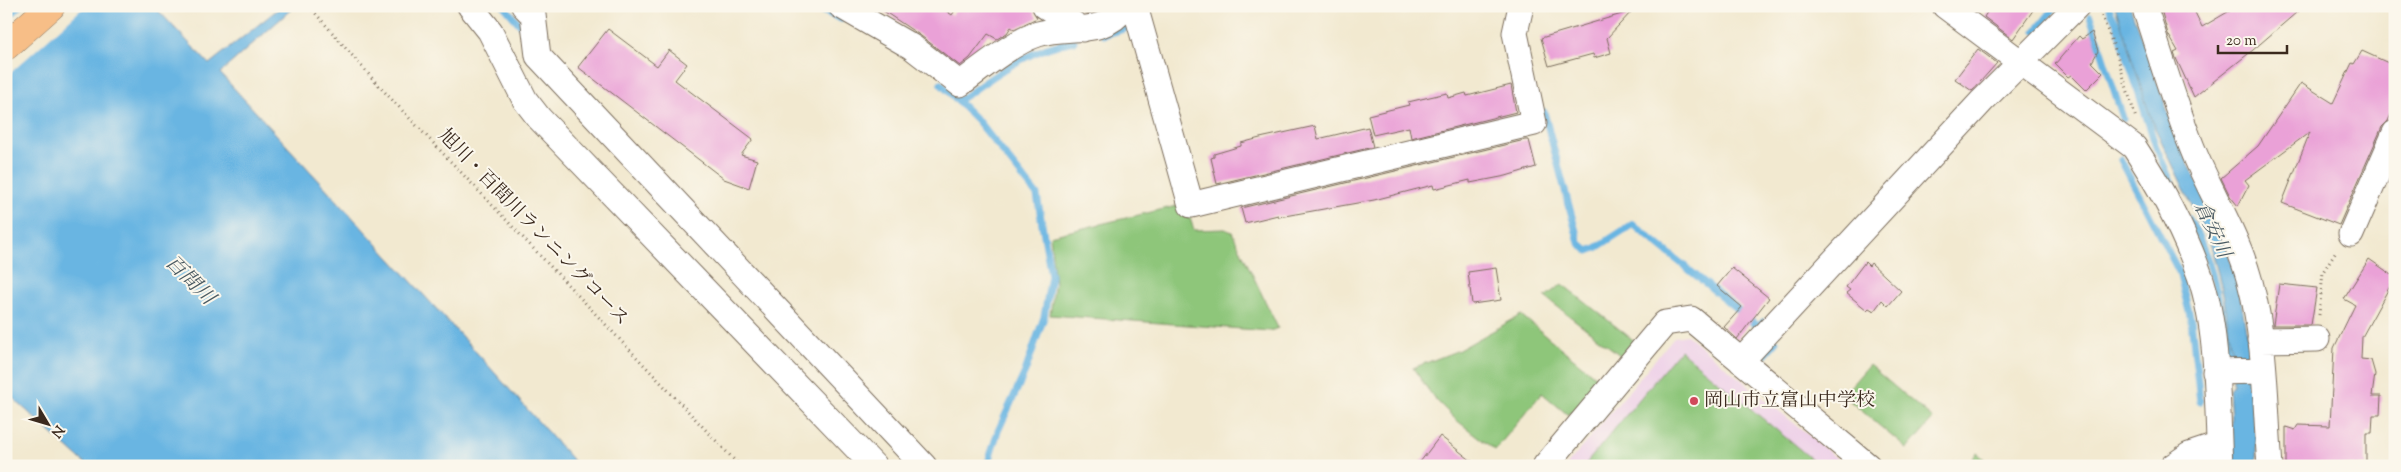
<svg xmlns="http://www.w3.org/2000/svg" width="2401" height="472" viewBox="0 0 2401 472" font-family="'Sorts Mill Goudy','Noto Serif JP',serif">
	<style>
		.built { fill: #eed0e8 }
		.green { fill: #8ec67a; stroke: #64784c }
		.water { fill: #69b5e2; stroke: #527080 }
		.pier { fill: #f2e9d0 }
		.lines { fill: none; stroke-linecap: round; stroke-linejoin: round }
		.stream { stroke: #69b5e2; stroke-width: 7 }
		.building { fill: #eaa1d7 }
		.minor-casing { stroke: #7b6d5c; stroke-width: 27 }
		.major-casing { stroke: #7b6d5c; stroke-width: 29 }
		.path { stroke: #7b6d5c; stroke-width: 3; stroke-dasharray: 1 4; stroke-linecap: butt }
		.minor { stroke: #fff; stroke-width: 25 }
		.major { stroke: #f7be87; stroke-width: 28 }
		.poi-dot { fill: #d1495b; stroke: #fbf7ec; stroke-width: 2 }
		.labels { text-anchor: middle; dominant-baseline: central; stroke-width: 4; stroke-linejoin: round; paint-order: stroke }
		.street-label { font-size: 19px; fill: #3b2a1e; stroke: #fbf7ec }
		.poi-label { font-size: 19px; fill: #3b2a1e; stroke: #fbf7ec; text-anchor: start }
		.water-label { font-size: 20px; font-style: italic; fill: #4b5b63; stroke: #fbf7ec }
	</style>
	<rect width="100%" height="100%" fill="#fbf7ec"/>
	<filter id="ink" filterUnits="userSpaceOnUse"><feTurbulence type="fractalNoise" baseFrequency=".02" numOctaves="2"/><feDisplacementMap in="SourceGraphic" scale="10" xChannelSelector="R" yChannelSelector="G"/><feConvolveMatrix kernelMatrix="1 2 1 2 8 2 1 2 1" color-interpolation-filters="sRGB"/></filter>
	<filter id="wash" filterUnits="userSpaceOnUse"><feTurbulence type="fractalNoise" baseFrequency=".0096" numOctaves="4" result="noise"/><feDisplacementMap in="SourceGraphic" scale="20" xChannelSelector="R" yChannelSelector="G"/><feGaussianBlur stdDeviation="1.12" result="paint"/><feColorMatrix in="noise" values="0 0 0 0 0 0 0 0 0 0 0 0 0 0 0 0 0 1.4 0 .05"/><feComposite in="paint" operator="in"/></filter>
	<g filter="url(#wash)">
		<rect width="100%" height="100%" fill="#f2e9d0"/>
		<path class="built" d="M1687,335L1846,466H1566L1674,337Z"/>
		<path class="green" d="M1185,204L1194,230L1225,229L1232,232L1278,328L1270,331L1050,315L1055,283L1050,236Z
			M1562,284L1637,343L1625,359L1545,297Z
			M1521,315L1602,382L1575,416L1570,412L1568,415L1542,393L1495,450L1455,419L1434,398L1413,368L1459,350Z
			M1680,350L1820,466H1584Z
			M1869,365L1933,419L1907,449L1843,395Z
			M1977,453L1992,466H1967Z"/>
		<path class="water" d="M6,6H154L209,64L282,6H295L220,73L477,353L578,466H88L6,392Z
			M2115,6H2130L2179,143L2225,242L2238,283L2251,359L2257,466H2234L2229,389L2233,384V358L2223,293L2210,243L2152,122Z"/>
		<path class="pier" d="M25,6H85L6,77V23Z"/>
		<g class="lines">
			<path class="stream" d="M504,6L522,27
				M811,6L841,19
				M2108,6L2116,22L2156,147L2177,196
				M2090,16L2123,118
				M2036,31L2056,6
				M1104,35L1127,28L1131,21
				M941,84L978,121L1037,195L1051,276L1044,317L1025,372L998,431L987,466
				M958,101C996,75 1028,49 1074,41
				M1544,112L1579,243L1588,251L1596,248L1633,224L1759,327L1763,322
				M2121,160L2179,272L2191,320L2200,402
				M2189,219C2215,265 2221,307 2229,358L2233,368
				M1758,362L1776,342"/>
		</g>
		<g id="blocks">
			<path class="building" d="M876,6H939L952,15L958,6H1031L1037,18L1014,29L1011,27L1007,33L997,39L988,34L970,58L960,66L921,36Z
				M1991,6H2036L2013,39L1984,17Z
				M2160,6H2192L2202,27L2238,6H2304L2253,50L2194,97L2175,56L2174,53L2178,51L2168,34Z
				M1632,11L1607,38L1611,53L1594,58L1593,54L1549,66L1541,38Z
				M608,29L657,66L669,50L687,64L675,80L753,139L741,155L757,160L749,188L724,179L578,67Z
				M2092,32L2098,51L2092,62L2103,73L2086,90L2071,75L2068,77L2055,64L2079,36L2082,39Z
				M1978,49L1997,63L1972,91L1955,79Z
				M2362,51L2395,66V106L2388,121L2382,127L2339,225L2282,203L2310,132L2245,180L2249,185L2238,206L2230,196L2221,178L2258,146L2301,83L2333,103L2352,63L2354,64Z
				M1511,85L1516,112L1411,138L1409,127L1373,135L1368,115L1409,105L1408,102L1447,93L1448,98L1466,93L1467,96Z
				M1315,126L1318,139L1368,127L1373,147L1217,184L1211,158L1214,157V154L1241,146V143L1260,138Z
				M1525,140H1529L1536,167L1506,176L1470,183V180L1434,189L1433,185L1374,200L1279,217L1278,215L1245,223L1241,208Z
				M2369,259L2395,277L2362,337L2361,359L2371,360L2375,374L2372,396H2381L2380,415H2373L2372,433H2366V466H2286V427L2295,430L2298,425L2330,426L2334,348L2355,305L2344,299Z
				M1865,262L1869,266L1871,263L1901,291L1888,306L1882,300L1874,311L1869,308L1867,310L1846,293L1850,290L1846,287Z
				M1496,268L1501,300L1472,304L1468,272Z
				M1732,268L1769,298L1737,339L1724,327L1742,307L1717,286Z
				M2279,284L2317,288L2311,325H2273Z
				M1440,436L1478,466H1417Z"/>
		</g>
	</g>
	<g filter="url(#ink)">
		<use href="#blocks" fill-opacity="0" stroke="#7b6d5c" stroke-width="1"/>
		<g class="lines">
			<g class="minor-casing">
				<path id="minor" d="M470,6L490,31L525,100L539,118L874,466
					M524,6L533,15L538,56L924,466
					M841,6L912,47L960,84C980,69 1013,42 1038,34C1070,24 1103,38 1126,6
					M1045,6L1082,29
					M1128,6L1136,10L1191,205L1534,123L1515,33L1521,6
					M1945,6L2134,147C2159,185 2185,233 2200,276C2219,332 2217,407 2220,466
					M2144,6C2161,56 2175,108 2196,157C2214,199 2238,237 2250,282C2266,341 2265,405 2270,466
					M2351,234L2395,133
					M2260,340L2317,339
					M1741,361L1982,101L2077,6
					M2215,372L2263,371
					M1545,466L1665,323L1691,319L1868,466
					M2173,466L2189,455L2219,445"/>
			</g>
			<g class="major-casing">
				<path id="major" d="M6,46L51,6"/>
			</g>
			<path class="path" d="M309,6L379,86L740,466
				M2100,11L2117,55L2136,119
				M2319,315L2323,272L2336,251"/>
			<use href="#minor" class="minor"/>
			<use href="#major" class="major"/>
		</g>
	</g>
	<circle class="poi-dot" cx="1694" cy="401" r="5"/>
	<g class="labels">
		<g class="street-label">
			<text transform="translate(533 228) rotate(46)">旭川・百間川ランニングコース</text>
		</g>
		<g class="poi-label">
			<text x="1704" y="401">岡山市立富山中学校</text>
		</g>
		<g class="water-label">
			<text transform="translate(2211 230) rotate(65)">倉安川</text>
			<text transform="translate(189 281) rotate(45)">百間川</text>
		</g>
	</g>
	<rect width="2401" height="472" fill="none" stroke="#fbf7ec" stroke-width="25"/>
	<g transform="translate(48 424) rotate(128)" stroke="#fbf7ec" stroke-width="4" paint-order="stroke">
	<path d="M0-4L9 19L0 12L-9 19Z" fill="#3b2a1e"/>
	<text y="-8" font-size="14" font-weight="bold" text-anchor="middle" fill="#3b2a1e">N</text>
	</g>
	<path d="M2218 45v8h69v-8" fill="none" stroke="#3b2a1e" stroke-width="2.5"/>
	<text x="2226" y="45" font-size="15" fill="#3b2a1e" stroke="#fbf7ec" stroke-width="4" paint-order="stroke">20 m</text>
</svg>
